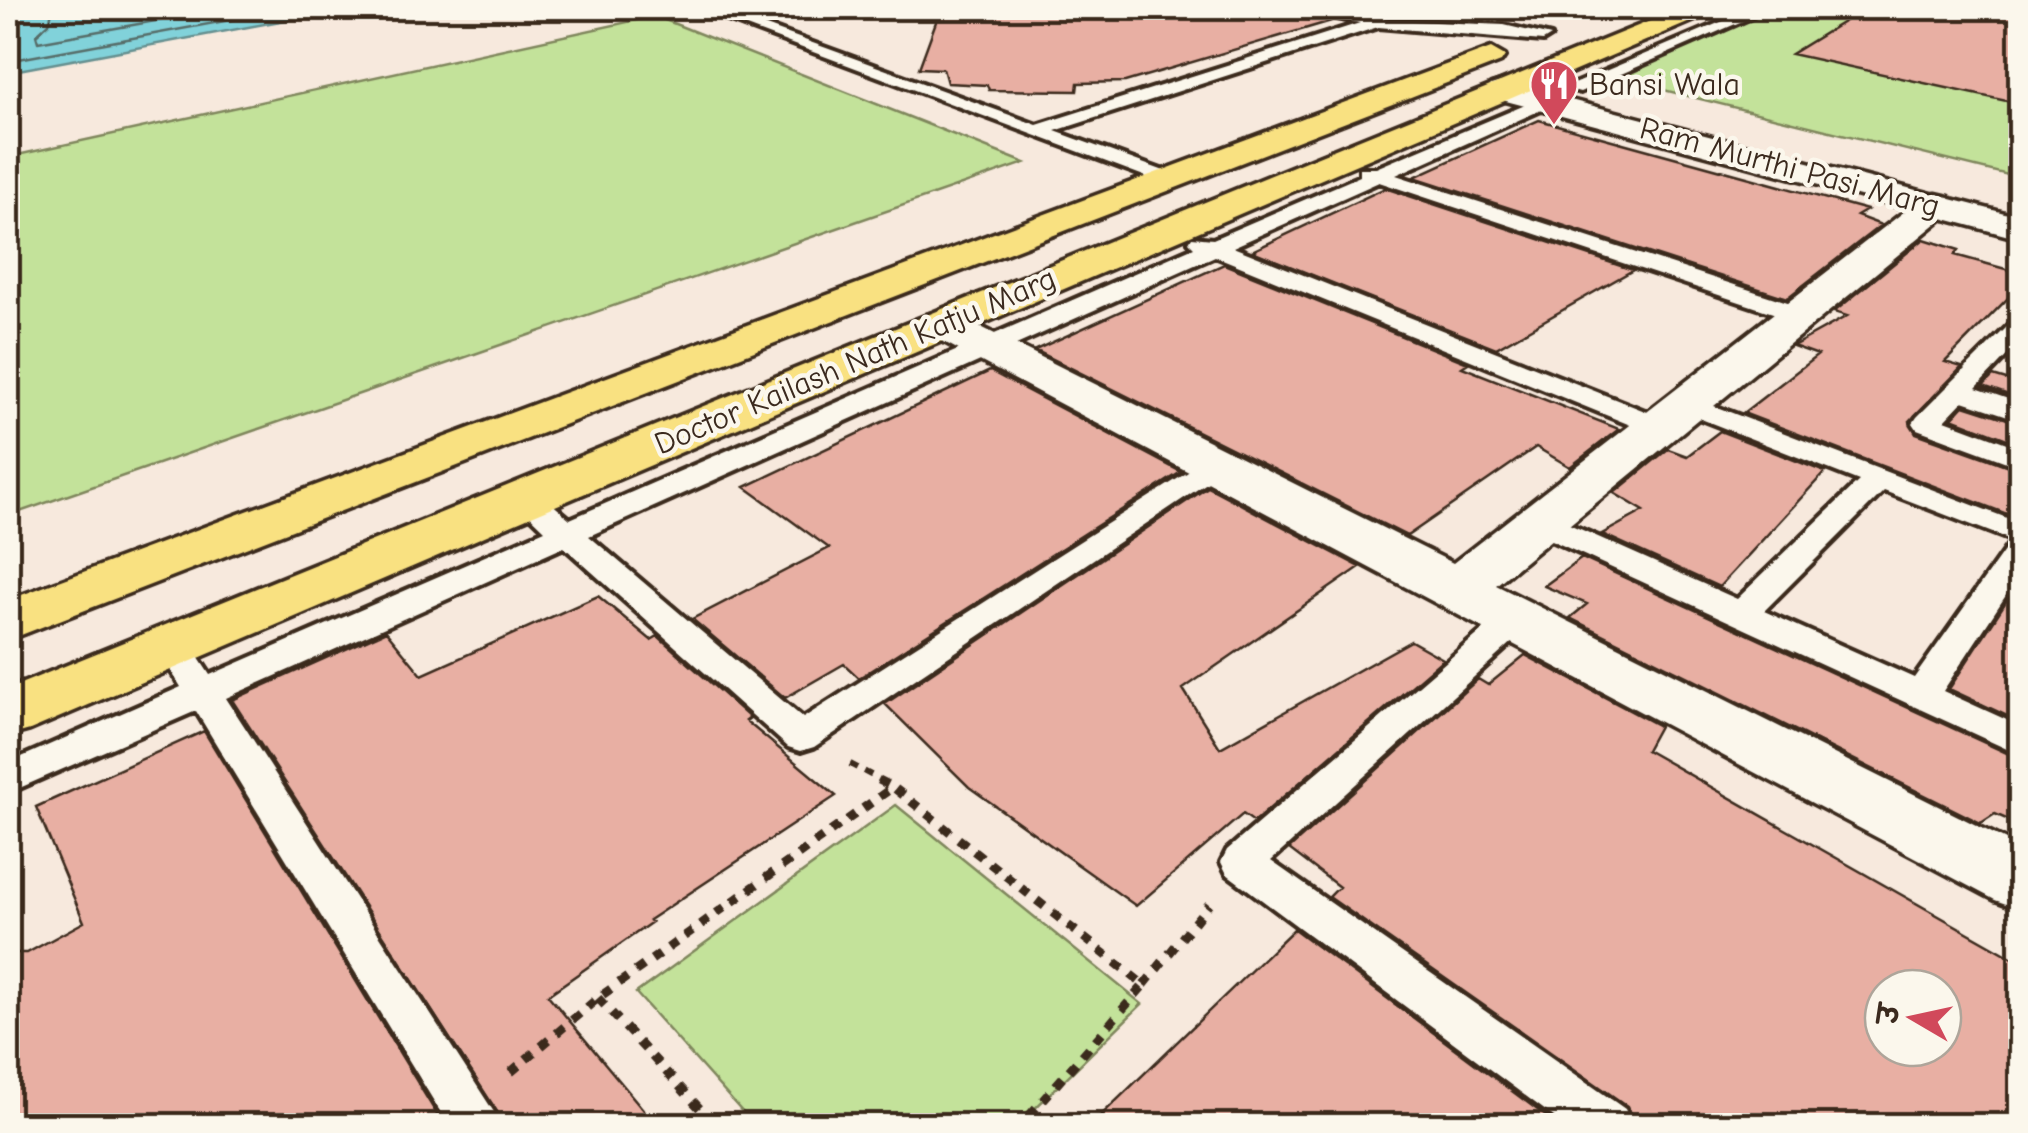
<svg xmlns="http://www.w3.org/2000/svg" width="2028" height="1133" viewBox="0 0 2028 1133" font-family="'Comic Neue','Playpen Sans Deva',sans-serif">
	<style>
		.green { fill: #c3e29a; stroke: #7f865c; stroke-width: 2.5 }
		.water { fill: #81d2da; stroke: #658f8f; stroke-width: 2.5 }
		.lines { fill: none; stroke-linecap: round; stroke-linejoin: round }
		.shore { stroke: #576d69; stroke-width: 2.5 }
		.building { fill: #e8afa3; stroke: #3b2a1e; stroke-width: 2.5; fill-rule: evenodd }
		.service-casing { stroke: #3b2a1e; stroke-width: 8 }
		.minor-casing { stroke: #3b2a1e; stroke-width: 7 }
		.tertiary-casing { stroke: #3b2a1e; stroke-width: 7 }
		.primary-casing { stroke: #3b2a1e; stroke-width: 7 }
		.path-far1 { stroke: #3b2a1e; stroke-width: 6; stroke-dasharray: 8 8; stroke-linecap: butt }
		.path { stroke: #3b2a1e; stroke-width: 9; stroke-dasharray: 10 10; stroke-linecap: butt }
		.service { fill: #fbf7ec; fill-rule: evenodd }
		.minor { fill: #fbf7ec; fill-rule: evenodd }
		.tertiary { fill: #fbf7ec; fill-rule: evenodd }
		.primary { fill: #f9e181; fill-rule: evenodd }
		.labels { text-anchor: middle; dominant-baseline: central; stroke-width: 9; stroke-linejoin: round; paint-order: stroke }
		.far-poi-label { font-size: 32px; fill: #3b2a1e; stroke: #fbf7ec; text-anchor: start }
		.far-street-label { font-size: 32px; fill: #3b2a1e; stroke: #fbf7ec }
	</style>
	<rect width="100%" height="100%" fill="#f7e9dd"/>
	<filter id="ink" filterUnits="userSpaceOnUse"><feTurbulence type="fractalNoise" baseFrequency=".01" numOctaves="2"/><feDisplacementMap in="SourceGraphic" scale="20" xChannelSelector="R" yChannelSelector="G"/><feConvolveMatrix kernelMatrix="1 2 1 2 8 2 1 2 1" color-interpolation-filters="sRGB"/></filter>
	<g filter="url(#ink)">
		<path class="green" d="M1771,8H2020V178L1615,78Z
			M655,16L1025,163L8,516V157Z
			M896,805L1142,1004L1018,1125H754L636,993Z"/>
		<path class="water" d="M58,8H350L8,72V16Z"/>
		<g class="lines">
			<path class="shore" d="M53,8L49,23L36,35L38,42L228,8
				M8,61L296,8"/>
		</g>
		<path class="building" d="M941,8H1298L1303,15L1328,22L1125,82L1078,83L1077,91L989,90L987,85L947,83L943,69L919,68Z
			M1866,8H2020V104L1791,54Z
			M1539,120L1867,210L1857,216L1881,225L1787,298L1414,177Z
			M1385,188L1633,270L1496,348L1252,251Z
			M1924,239L1959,250L1955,255L2020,273V286L1945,362L1962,367L1910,421L1916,433L2020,470V519L1743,413L1818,355L1793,346L1847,316L1834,312Z
			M1224,264L1468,363L1462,367L1619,429L1570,467L1536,447L1407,536L1035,350Z
			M990,371L1181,472L859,678L844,664L785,698L692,619L829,548L745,487Z
			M1993,376L2020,384V399L1983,386Z
			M1964,405L2020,423V444L1952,418Z
			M1720,431L1825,472L1719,587L1602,534L1644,511L1614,493L1668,449L1687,456Z
			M1208,487L1360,567L1183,689L1220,748L1411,641L1443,659L1254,822L1243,814L1136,906L969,787L885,704Z
			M1582,558L2020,759V825L1995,814L1981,823L1570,618L1587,604L1544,586Z
			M2020,580V722L1949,689Z
			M598,596L651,640L658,636L750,718L746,721L836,796L649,920L652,922L548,995L657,1126H506L232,700L386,631L422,675Z
			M1525,655L1659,726L1646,750L2020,962V1126H1635L1627,1106L1329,897L1339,887L1289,849L1478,679L1488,685ZM1883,988H1943V1048H1883Z
			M204,731L444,1126H8V953H27L84,922L36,807Z
			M1294,929L1559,1126H1090Z"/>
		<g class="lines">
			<g class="service-casing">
				<path id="service" d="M736,8H757L739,16L1037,125L1360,23L1304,11L1302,8H1327L1389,20L1504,25L1551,36L1543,41L1378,27L1055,131L1175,175L1178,179L1168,185L717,16Z
					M1754,8H1772L1580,92L1565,88Z
					M1544,97L1550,98V106L1396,175L1809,309L1812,314L1809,319H1791L1379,182L1233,247L1670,421L1674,427L1670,433H1650L1215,256L589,536L803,718L1207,460H1227L1232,466L814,747L801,751L788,747L564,547L226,698L503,1126H449L196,711L8,793V763L181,687L155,645L161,637L173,633L185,637L210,675L545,530L511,497L515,491H537L570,519L1194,247L1189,242L1192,237L1213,239L1360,176V168H1376Z
					M2020,321V342L1976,388L2020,403V420L1963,401L1945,420L2020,448V467L1917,429L1913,423L1917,417L2011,323Z
					M1688,396L2020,523V574L1943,691L2020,726V755L1529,530L1524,523L1529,516H1551L1737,599L1859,481L1678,410L1674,404ZM1884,491L2016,542L2009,544L1914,678L1764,611Z
					M1516,609L1528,612L1533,620L1528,628L1271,861L1625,1109L1632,1126H1566L1227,874L1221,862L1227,850L1504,612Z"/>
			</g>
			<g class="minor-casing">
				<path id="minor" d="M1936,194L1949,197L1954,205L1949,213L1496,585L2020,847V909L1995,900L927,333L921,324L927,315L942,311L957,315L1453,563L1923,197Z"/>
			</g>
			<g class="tertiary-casing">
				<path id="tertiary" d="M1501,82L2020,217V239L1491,97L1486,91L1491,85Z"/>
			</g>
			<g class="primary-casing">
				<path id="primary" d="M1682,8H1714L1711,13L30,730L8,736V689Z
					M1491,48L1505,56L1501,62L8,640V600Z"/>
			</g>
			<path class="path-far1" d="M850,764L884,782"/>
			<path class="path" d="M879,780L893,787
				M1144,985L1209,904
				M598,998L716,1126
				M511,1072L598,998L893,787L1144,985L1020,1126"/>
			<use href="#service" class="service"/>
			<use href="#minor" class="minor"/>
			<use href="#tertiary" class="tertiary"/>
			<use href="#primary" class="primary"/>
		</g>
	</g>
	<defs>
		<g id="restaurant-pin" transform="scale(2.5)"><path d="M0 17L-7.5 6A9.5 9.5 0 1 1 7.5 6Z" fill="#d1495b" stroke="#fbf7ec"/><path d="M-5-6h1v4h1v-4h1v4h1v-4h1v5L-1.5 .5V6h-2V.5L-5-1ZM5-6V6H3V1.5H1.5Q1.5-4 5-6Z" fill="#fff"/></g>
	</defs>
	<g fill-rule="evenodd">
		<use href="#restaurant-pin" x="1554" y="84"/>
	</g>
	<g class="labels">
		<g class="far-poi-label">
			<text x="1589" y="84">Bansi Wala</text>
		</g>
		<g class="far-street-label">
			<text transform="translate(1790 167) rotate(15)">Ram Murthi Pasi Marg</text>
			<text transform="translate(855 361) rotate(-23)">Doctor Kailash Nath Katju Marg</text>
		</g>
	</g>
	<rect width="2028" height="1133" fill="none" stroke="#fbf7ec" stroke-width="40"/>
	<rect x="20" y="20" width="1988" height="1093" fill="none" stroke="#3b2a1e" stroke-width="4" filter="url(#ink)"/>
	<g transform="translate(1913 1018) rotate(279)"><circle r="48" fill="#fbf7ec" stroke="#aea59a" stroke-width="2.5"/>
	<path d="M0-8L18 38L0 25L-18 38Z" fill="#d1495b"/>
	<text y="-15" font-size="28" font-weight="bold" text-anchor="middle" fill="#3b2a1e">उ</text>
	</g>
</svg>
